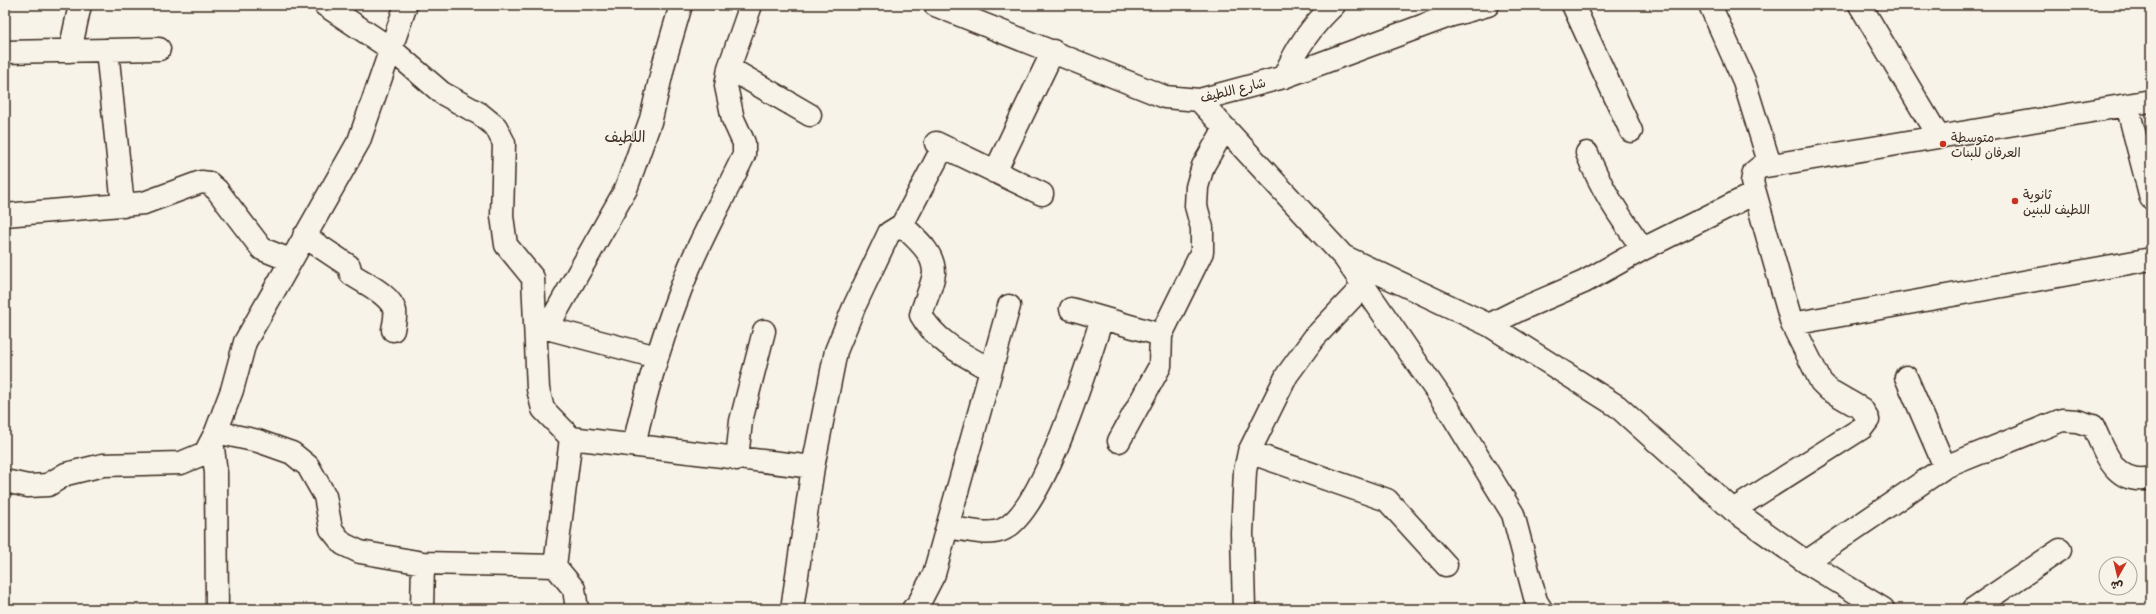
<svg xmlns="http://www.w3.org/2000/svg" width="2156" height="614" viewBox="0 0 2156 614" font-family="Sriracha,'Playpen Sans Arabic',sans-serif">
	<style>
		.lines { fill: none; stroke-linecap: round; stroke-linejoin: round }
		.minor-casing { stroke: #3b2a1e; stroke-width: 25 }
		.minor { stroke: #f7f3e8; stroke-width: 22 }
		.poi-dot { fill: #c8321e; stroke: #f7f3e8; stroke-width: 1.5 }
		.labels { text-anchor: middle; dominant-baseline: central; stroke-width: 3; stroke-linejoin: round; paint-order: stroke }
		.street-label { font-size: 13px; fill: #3b2a1e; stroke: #f7f3e8 }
		.poi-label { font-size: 13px; fill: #3b2a1e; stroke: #f7f3e8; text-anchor: start }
		.quarter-label { font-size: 15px; fill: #3b2a1e; stroke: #f7f3e8 }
	</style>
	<rect width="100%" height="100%" fill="#f7f3e8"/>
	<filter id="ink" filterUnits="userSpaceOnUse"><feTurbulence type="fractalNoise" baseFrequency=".025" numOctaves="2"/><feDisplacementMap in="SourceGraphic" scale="8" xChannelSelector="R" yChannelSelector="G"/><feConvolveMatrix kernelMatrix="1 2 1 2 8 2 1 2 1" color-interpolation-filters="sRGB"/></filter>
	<g filter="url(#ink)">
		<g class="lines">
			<g class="minor-casing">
				<path id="minor" d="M325,5L391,49L442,93L480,114L496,127L504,143L502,216L506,245L533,278L538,389L543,409L571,438L813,467
					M935,5L1165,97L1199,100L1284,77L1449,16L1488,5
					M1573,5L1631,131
					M1710,5L1744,81L1770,165
					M1860,5L1938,136
					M107,50L123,206
					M70,51L80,5
					M5,52L159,49
					M729,68L810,115
					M1284,77C1296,48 1311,27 1334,5
					M1199,100L1343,256L1489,325L1617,406L1733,510L1806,562L1883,609
					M2127,105L2151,198
					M936,143L1042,194
					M1587,153C1601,189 1620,217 1643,249
					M995,172L1053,51
					M5,215L144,203L201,182L209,183L217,190L262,249L290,260
					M902,225C916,239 934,252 934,273C933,284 924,303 921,315C936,342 964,355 991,370
					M304,236L349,266L351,274C364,283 390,294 395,311C396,317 394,324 393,330
					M1344,257L1448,408L1513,514L1536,601L1541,609
					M1071,309L1161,335
					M1792,324L2151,259
					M535,325L657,357
					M1489,325L1519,310L1584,282L1643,249L1755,193
					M547,328L626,189L651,119L664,63L681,5
					M1906,377L1945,467
					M216,432L258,441L292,453L308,466L325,496L331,529L343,544L360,552L423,563L555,566
					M571,438L555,566L574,589L577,609
					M212,440L216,473L217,609
					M1119,441L1160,366L1161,335L1202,252V228L1196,206L1197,187L1203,166L1225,128
					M634,445C647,385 666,325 689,268C705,230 726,193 744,155V143L733,119L726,86L729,68L751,5
					M1249,452L1387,500L1446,565
					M737,459L741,421L764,331
					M5,481L28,486L48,485L66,474L103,465L181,463L205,453L216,432L232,390L245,342L359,141L406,5
					M1733,510L1862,428L1868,420L1862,409L1829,390L1821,382L1792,324L1752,182L1754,172L1760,167L2151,101
					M947,527C964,529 989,537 1004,529C1044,509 1088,362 1102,318
					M1806,562L1945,467L2062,420L2077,421L2093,426C2106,453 2114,486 2151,478
					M422,609L423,563
					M792,609L813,467L836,351L854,307L889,233L902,225L943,147
					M913,609L919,603L934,574L1009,306
					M1244,609L1242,533L1245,471L1249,452L1287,375L1314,338L1364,285
					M1973,609L2060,550"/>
			</g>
			<use href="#minor" class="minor"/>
		</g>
	</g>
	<g class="poi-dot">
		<circle cx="1943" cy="144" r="4"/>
		<circle cx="2015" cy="201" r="4"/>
	</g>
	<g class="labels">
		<g class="street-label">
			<text transform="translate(1233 90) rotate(-14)">شارع اللطيف</text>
		</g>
		<g class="poi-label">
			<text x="1951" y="137">متوسطة<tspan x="1951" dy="15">العرفان للبنات</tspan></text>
			<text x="2023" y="194">ثانوية<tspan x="2023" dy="15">اللطيف للبنين</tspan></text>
		</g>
		<g class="quarter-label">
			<text x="625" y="137">اللطيف</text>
		</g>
	</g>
	<rect width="2156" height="614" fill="none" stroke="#f7f3e8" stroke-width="20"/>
	<rect x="10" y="10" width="2136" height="594" fill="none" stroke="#3b2a1e" stroke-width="1.5" filter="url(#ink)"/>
	<g transform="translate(2118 576) rotate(188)"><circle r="19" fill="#f7f3e8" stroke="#aca397"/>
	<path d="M0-3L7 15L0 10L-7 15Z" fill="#c8321e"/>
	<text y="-6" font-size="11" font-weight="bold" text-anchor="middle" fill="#3b2a1e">ش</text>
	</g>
</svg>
